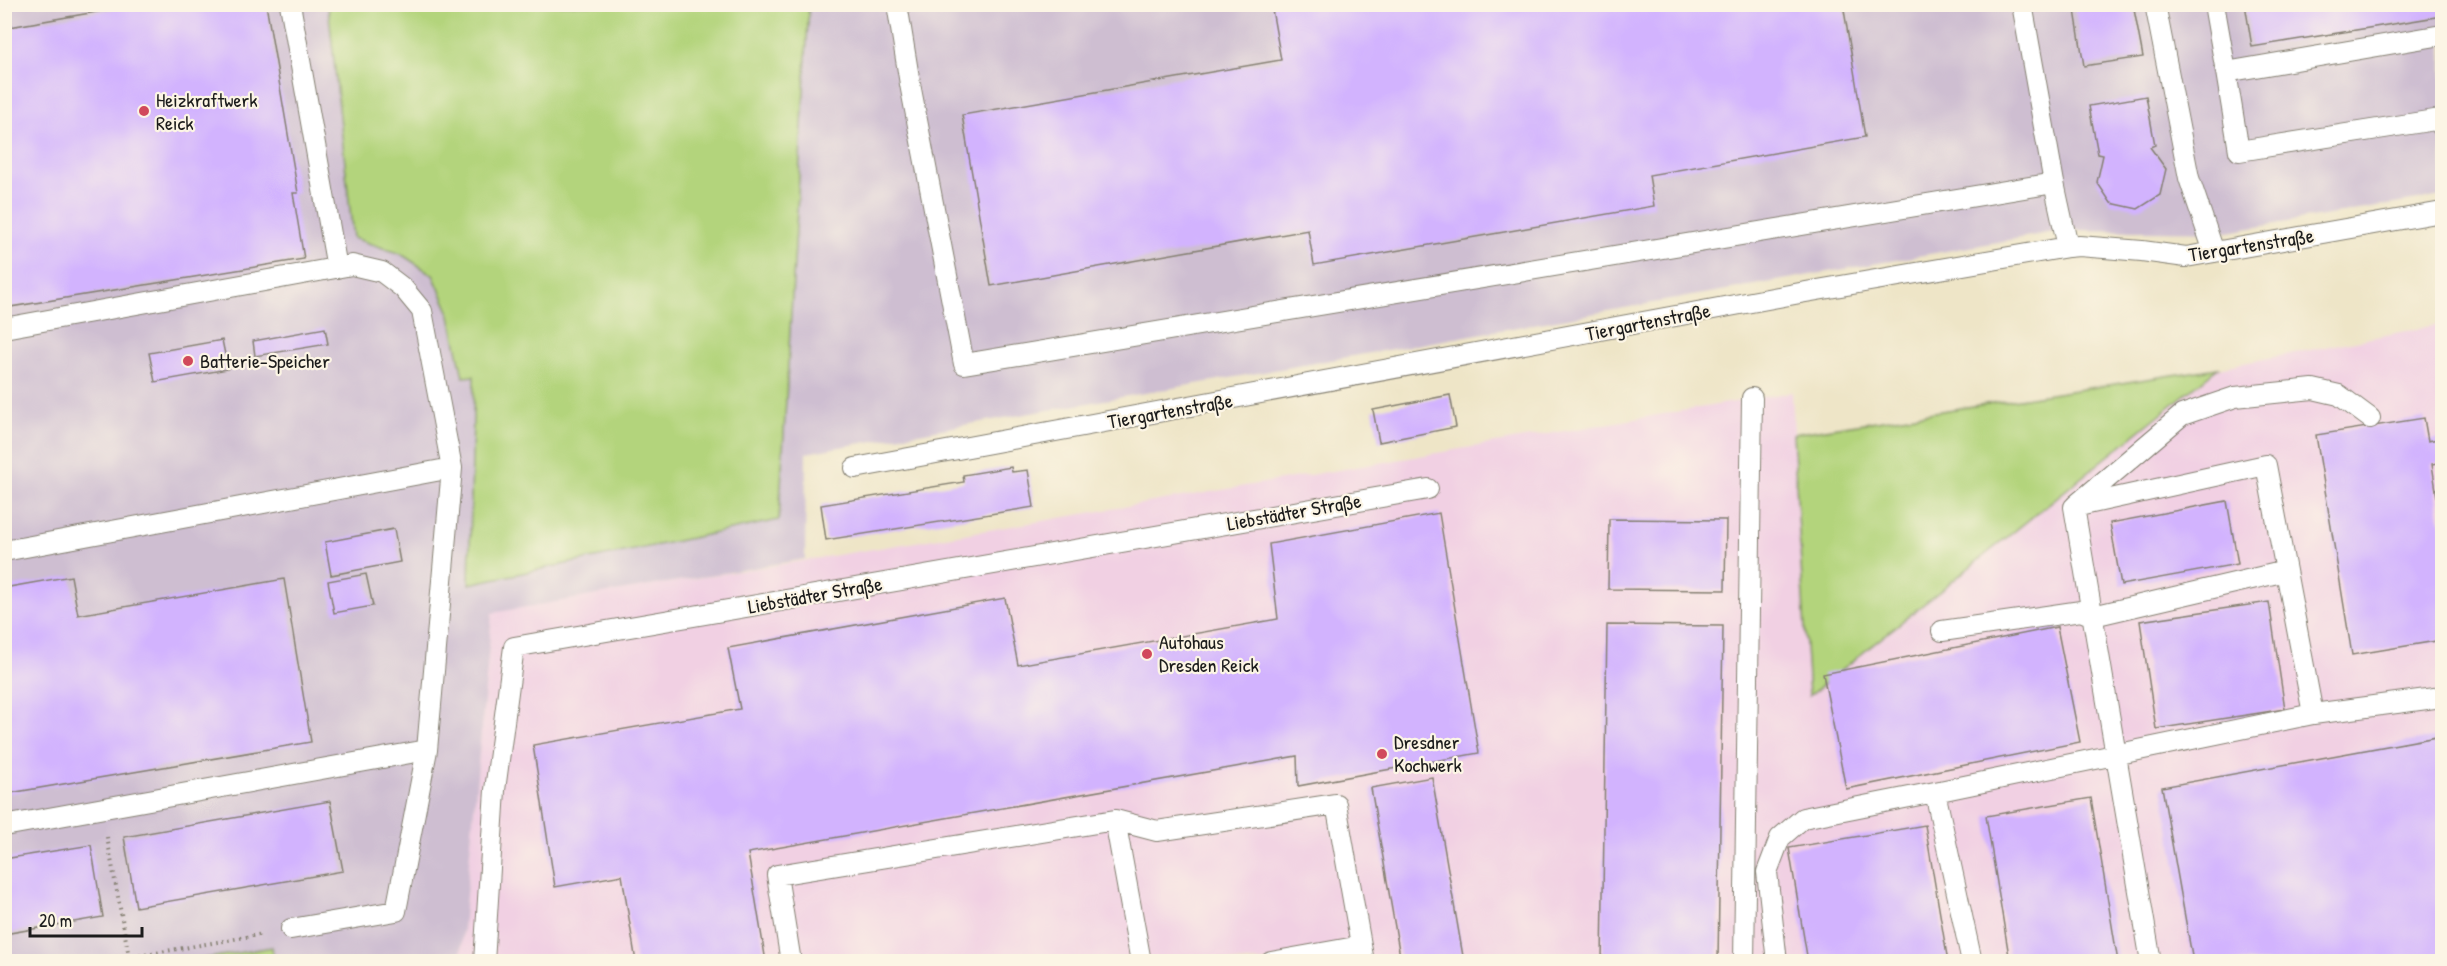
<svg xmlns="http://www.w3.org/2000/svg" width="2447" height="966" font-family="'Patrick Hand',sans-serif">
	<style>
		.built { fill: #f1d0e3 }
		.industrial { fill: #cebed1 }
		.green { fill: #b3d47c; stroke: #68784c; stroke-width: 1.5 }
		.building { fill: #d2b3fe }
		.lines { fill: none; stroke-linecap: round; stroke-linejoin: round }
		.service-casing { stroke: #858072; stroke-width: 22 }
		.path { stroke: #858072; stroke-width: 4; stroke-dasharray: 1.5 4.5; stroke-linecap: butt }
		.service { stroke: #fff; stroke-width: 20 }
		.poi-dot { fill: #d1495b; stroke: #fcf5e5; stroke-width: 2 }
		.labels { text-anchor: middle; stroke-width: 4.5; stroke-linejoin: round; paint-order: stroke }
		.poi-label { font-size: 20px; fill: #1c1c1c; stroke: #fcf5e5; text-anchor: start }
		.street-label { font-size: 20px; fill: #1c1c1c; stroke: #fcf5e5 }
	</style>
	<rect width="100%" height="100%" fill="#fcf5e5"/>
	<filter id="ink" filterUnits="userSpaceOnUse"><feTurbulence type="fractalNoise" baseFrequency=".0167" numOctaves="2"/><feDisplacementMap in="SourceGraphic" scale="12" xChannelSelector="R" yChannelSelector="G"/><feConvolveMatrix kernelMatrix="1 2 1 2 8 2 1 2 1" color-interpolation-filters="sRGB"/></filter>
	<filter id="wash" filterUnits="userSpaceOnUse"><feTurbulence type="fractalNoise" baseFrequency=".008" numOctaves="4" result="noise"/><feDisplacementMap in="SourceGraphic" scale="24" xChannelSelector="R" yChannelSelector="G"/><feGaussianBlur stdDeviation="1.35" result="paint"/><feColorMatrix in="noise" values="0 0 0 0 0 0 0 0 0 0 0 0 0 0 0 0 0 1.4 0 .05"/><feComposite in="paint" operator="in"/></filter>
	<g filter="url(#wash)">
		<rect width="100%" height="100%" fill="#eee5c7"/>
		<path class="built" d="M 2442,324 L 2442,961 L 460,962 L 492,612 L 1036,522 L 1792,392 L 1794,434 L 2218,368 Z"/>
		<path class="industrial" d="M 5,5 L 2442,5 L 2442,196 L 2228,232 L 2065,230 L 806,453 L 805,559 L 492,613 L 460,961 L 5,962 Z"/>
		<path class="green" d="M 328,5 L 809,5 L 779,520 L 469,584 L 474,376 L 463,377 L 449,311 L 433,275 L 401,254 L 353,238 Z
			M 2218,368 L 1809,696 L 1793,434 Z
			M 272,947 L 274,961 L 192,961 Z"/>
		<g id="blocks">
			<path class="building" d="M 142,4 L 266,4 L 298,193 L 293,193 L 304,259 L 4,308 L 4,28 Z
				M 1271,4 L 1843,4 L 1865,137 L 1649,175 L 1654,206 L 1314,265 L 1308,230 L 991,286 L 962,115 L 1281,60 Z
				M 2074,4 L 2133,4 L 2143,57 L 2084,66 Z
				M 2245,4 L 2442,4 L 2442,16 L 2252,47 Z
				M 2146,96 L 2155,145 L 2150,147 L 2166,169 L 2160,195 L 2138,209 L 2111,203 L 2097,182 L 2103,155 L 2098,154 L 2089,106 Z
				M 325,328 L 328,344 L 255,356 L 253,341 Z
				M 222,340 L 228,369 L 155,382 L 149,353 Z
				M 1450,395 L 1456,427 L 1379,442 L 1373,410 Z
				M 2424,418 L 2428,441 L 2442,438 L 2442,462 L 2432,464 L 2442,530 L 2442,640 L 2352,655 L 2316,435 Z
				M 1011,467 L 1012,472 L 1028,470 L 1034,507 L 826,540 L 821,505 L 964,482 L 963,475 Z
				M 2227,501 L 2238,564 L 2121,585 L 2110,523 Z
				M 1439,513 L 1479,753 L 1298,786 L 1297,756 L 748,853 L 766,962 L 636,962 L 622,875 L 555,887 L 533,745 L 740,709 L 728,648 L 1005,598 L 1018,665 L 1278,619 L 1269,544 Z
				M 1609,519 L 1726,520 L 1725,590 L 1608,589 Z
				M 394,529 L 400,562 L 331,575 L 325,542 Z
				M 366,574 L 373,606 L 334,613 L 328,581 Z
				M 71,576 L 78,615 L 284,579 L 311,742 L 4,794 L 4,588 Z
				M 2269,602 L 2285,709 L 2156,729 L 2140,621 Z
				M 1607,625 L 1723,626 L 1718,962 L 1602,962 Z
				M 2057,627 L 2080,742 L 1846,789 L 1823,674 Z
				M 2442,736 L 2442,962 L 2193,962 L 2162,787 Z
				M 1432,777 L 1464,962 L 1401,962 L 1371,788 Z
				M 2091,798 L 2118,962 L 2010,962 L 1986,816 Z
				M 330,801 L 343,871 L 136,907 L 124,837 Z
				M 1925,825 L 1948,962 L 1808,962 L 1789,848 Z
				M 91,845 L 103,917 L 4,934 L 4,859 Z"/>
		</g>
	</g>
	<g filter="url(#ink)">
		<use href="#blocks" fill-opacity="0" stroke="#858072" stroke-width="1.5"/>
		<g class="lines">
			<g class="service-casing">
				<path id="service" d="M 290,4 L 337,268
					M 897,4 L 910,84 L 964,364 L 2054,183
					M 2022,4 L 2054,183 L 2068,247
					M 2155,4 L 2189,178 L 2214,252
					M 2214,4 L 2226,72
					M 2442,35 L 2226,72 L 2239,151 L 2441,119 L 2442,127
					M 4,328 L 352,265 L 382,272 L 403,288 L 422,311 L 452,468 L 427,750 L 396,911 L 291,929
					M 855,468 L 1800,293 L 2068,247 L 2079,246 L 2142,251 L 2186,257 L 2442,212
					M 2076,505 L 2182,415 L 2235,397 L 2313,389 L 2339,395 L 2370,418
					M 4,551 L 452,468
					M 1942,631 L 2081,611 L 2093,616 L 2286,571
					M 2313,714 L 2442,697
					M 1115,820 L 1141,962
					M 4,826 L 427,750
					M 484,962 L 495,790 L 514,647 L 1428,489
					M 791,962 L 777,875 L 1115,820 L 1157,831 L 1336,804 L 1364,962
					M 1271,962 L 1361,946
					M 1744,962 L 1752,398
					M 1777,962 L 1767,872 L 1780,838 L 1803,818 L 1935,792
					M 1972,962 L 1935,792 L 2313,714 L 2266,465 L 2074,507 C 2100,658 2125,810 2151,962"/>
			</g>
			<path class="path" d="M 107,837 L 129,957
				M 104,962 L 263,934"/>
			<use href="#service" class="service"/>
		</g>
	</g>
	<g class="poi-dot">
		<circle cx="144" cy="111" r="6"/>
		<circle cx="188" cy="361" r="6"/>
		<circle cx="1147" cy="654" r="6"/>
		<circle cx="1382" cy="754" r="6"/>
	</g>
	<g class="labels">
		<g class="poi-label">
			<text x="156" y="107">Heizkraftwerk<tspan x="156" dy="23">Reick</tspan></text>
			<text x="200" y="368">Batterie-Speicher</text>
			<text x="1159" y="649">Autohaus<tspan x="1159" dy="23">Dresden Reick</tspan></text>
			<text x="1394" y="749">Dresdner<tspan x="1394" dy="23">Kochwerk</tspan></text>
		</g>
		<g class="street-label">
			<text transform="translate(2251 245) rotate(-9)" y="7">Tiergartenstraße</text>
			<text transform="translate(1648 322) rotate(-11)" y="7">Tiergartenstraße</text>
			<text transform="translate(1170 411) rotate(-10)" y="7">Tiergartenstraße</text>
			<text transform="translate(1294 512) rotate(-10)" y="7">Liebstädter Straße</text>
			<text transform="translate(815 595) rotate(-10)" y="7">Liebstädter Straße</text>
		</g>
	</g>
	<rect width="2447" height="966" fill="none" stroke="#fcf5e5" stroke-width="24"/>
	<path d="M30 927v9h112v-9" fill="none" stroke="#1c1c1c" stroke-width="3"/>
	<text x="39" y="927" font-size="18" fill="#1c1c1c" stroke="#fcf5e5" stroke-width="4.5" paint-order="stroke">20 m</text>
</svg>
